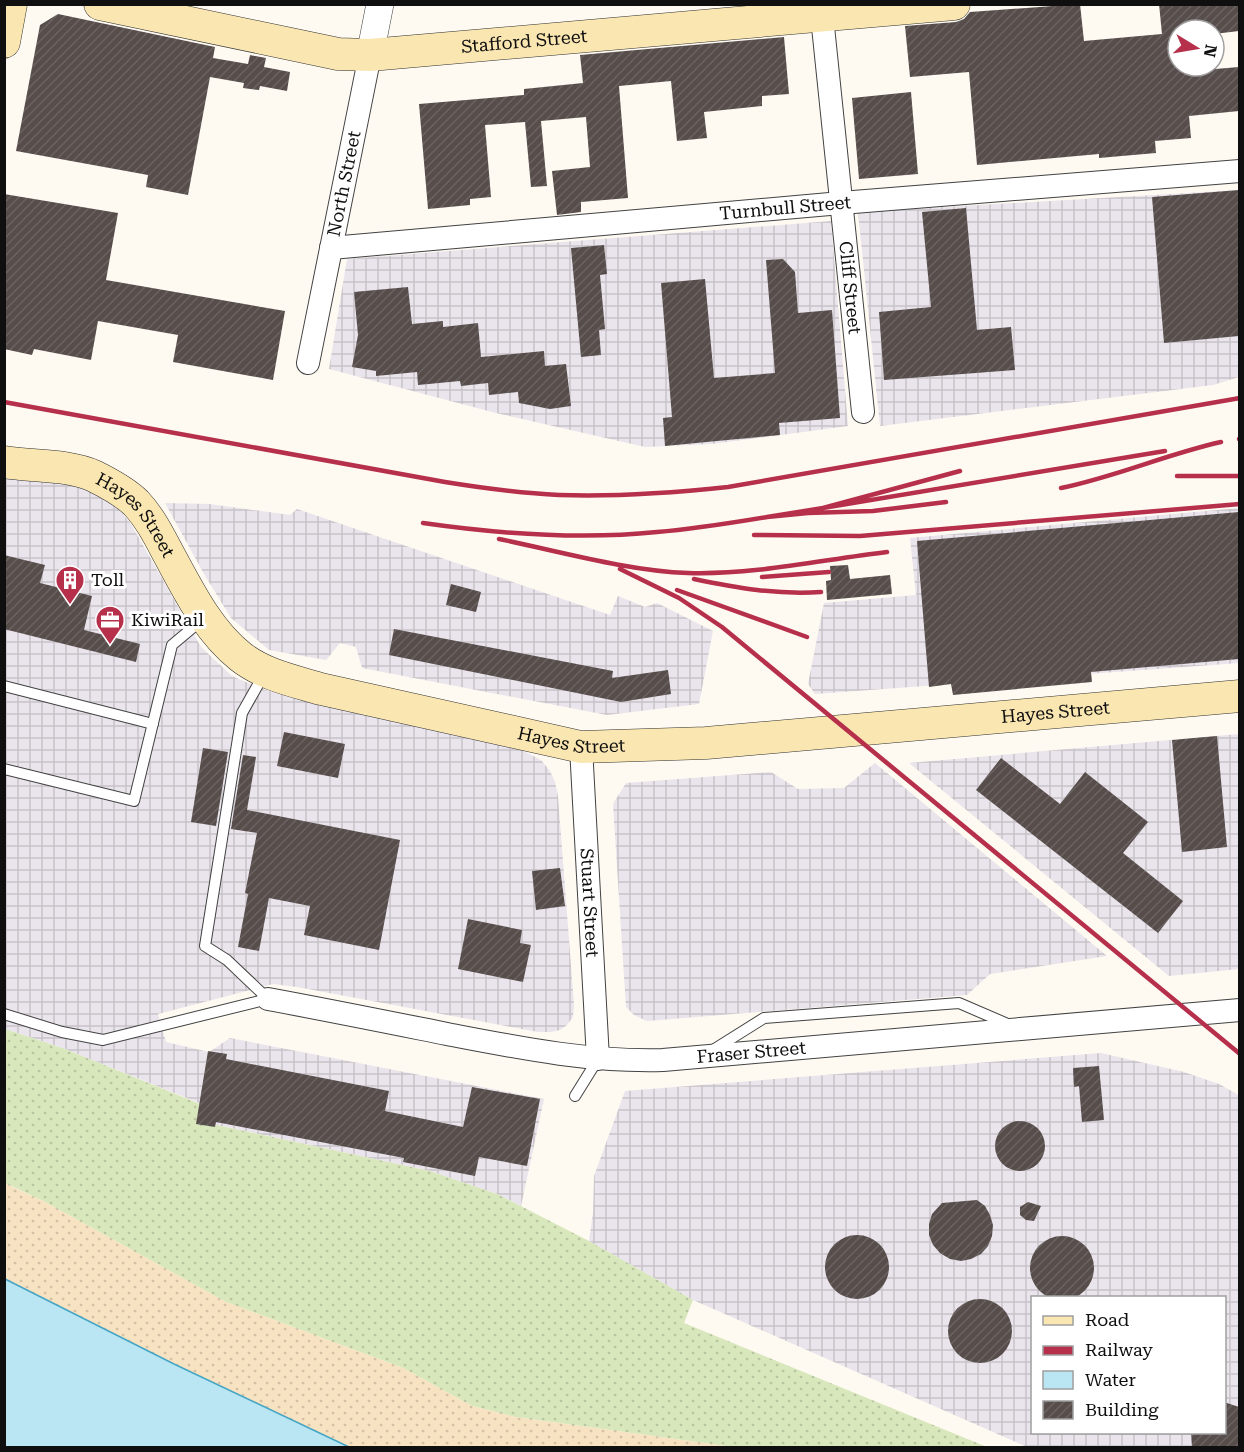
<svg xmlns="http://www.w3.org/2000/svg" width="1244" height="1452" font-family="'Roboto Serif',serif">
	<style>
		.industrial { fill: url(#industrial-grid); fill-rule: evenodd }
		.grass { fill: url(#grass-dots) }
		.sand { fill: url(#sand-dots) }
		.water { fill: #b9e6f2; stroke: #45a5c5; stroke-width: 1.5 }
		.building { fill: url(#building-hatch) }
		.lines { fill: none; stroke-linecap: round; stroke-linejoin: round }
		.service-casing { stroke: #424242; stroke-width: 12 }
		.minor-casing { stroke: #424242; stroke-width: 24 }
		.tertiary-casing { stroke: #424242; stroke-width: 28 }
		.secondary-casing { stroke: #313131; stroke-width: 33 }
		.service { stroke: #fff; stroke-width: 10 }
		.minor { stroke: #fff; stroke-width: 22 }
		.tertiary { stroke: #fff; stroke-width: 27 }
		.secondary { stroke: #fae6b1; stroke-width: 32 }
		.rail { stroke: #b62f4b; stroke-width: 4.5 }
		.labels { text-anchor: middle; stroke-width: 6; stroke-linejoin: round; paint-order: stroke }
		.street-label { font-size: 18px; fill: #0f0f0f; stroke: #fff }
		.poi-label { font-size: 18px; fill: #0f0f0f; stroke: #fff; text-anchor: start }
	</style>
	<defs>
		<pattern id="industrial-grid" width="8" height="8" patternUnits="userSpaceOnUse" patternTransform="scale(1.5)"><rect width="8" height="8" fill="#eae4ec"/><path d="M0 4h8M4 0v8" fill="none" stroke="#c8c2c9"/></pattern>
		<pattern id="grass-dots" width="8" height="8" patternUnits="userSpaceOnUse" patternTransform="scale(1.5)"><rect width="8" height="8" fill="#d9e7bc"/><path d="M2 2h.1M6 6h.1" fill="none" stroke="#b9c5a0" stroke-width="1.8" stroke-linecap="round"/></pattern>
		<pattern id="sand-dots" width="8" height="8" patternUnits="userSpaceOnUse" patternTransform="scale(1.5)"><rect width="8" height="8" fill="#f7e2c1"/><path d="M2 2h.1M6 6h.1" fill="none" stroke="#d3c1a5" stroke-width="1.8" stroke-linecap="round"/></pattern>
		<pattern id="building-hatch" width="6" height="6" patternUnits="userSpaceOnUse" patternTransform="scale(1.5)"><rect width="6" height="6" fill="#574e4c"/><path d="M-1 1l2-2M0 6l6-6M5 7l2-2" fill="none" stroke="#6a6361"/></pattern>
	</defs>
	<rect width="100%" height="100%" fill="#fefaf1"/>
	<path class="industrial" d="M 1239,190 L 1239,377 L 1213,385 L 880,426 L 858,212 Z
		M 831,221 L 848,426 L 712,444 L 645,447 L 496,413 L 329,369 L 347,259 Z
		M 5,477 L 72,480 L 116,506 L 131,524 L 201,647 L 232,676 L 265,690 L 518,748 L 541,760 L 550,771 L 555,782 L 558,796 L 574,1005 L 573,1017 L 567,1025 L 560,1030 L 551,1032 L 538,1032 L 297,987 L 273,984 L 158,1014 L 166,1042 L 209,1052 L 230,1038 L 544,1099 L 521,1206 L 497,1194 L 430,1171 L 198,1121 L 199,1103 L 65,1049 L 5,1029 Z
		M 165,503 L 209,504 L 290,515 L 297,509 L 610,615 L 618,596 L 645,607 L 657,603 L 713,631 L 699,704 L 607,715 L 362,668 L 356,647 L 340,643 L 326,660 L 269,650 L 231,618 L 204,574 Z
		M 1239,508 L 1239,663 L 815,694 L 808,684 L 824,603 L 916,595 L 910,538 Z
		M 1239,734 L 1239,969 L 1169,976 L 909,763 Z
		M 875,763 L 1107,956 L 990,974 L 967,995 L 647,1021 L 634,1015 L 626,1007 L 613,804 L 626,783 L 771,772 L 798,789 L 844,788 Z
		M 1101,1053 L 1184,1072 L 1219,1084 L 1239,1095 L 1239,1447 L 1027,1447 L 693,1300 L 589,1241 L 593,1213 L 594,1176 L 625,1091 ZM 1032,1298 L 1224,1298 L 1224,1432 L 1032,1432 Z"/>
	<path class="grass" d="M 5,1029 L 65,1049 L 200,1104 L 198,1121 L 430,1171 L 497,1194 L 589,1241 L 693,1300 L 684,1323 L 987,1447 L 733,1447 L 515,1417 L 472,1406 L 403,1368 L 226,1302 L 45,1202 L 5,1183 Z"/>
	<path class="sand" d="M 4,1183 L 45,1202 L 226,1302 L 403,1368 L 472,1406 L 515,1417 L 733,1447 L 349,1447 L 174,1364 L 5,1279 Z"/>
	<path class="water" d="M 5,1279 L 174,1364 L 349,1447 L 5,1447 Z"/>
	<path class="building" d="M 1080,4 L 1084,41 L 1162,34 L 1159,4 L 1239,4 L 1239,31 L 1214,34 L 1214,30 L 1178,30 L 1178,66 L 1202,66 L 1203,70 L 1239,67 L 1239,111 L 1189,116 L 1191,138 L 1155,141 L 1156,153 L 1099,158 L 1099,154 L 977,165 L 969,72 L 910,77 L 905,26 L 956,22 L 964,19 L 970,12 Z
		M 58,14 L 215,47 L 213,58 L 248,64 L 250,55 L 266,58 L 264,67 L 290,72 L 287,91 L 260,86 L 259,90 L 243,88 L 244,83 L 210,77 L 188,195 L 146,187 L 148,175 L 16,151 L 40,25 Z
		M 784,37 L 789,94 L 762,96 L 762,106 L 704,112 L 707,138 L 677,141 L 671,81 L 619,86 L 628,198 L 581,202 L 581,212 L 557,215 L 552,171 L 590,167 L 586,117 L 541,121 L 547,186 L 531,187 L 525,122 L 485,125 L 491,197 L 470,199 L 470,205 L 428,209 L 419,104 L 524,95 L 524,89 L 583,83 L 580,55 Z
		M 911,92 L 918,174 L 859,179 L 852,98 Z
		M 1239,190 L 1239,336 L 1164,343 L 1152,197 Z
		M 4,194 L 118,213 L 106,280 L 285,311 L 273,380 L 173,362 L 178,335 L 98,321 L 91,360 L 34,349 L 32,355 L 4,349 Z
		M 966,208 L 977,330 L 1011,327 L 1015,370 L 884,380 L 879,312 L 931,307 L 922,212 Z
		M 604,245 L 607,274 L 600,275 L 605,329 L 599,330 L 601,355 L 581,357 L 571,248 Z
		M 783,259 L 795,272 L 798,313 L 832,310 L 840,418 L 779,423 L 780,435 L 665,446 L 663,418 L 672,417 L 661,283 L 705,279 L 714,378 L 775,373 L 766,260 Z
		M 408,287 L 412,324 L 443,321 L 443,327 L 478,323 L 481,357 L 544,351 L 545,366 L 566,364 L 571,406 L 550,409 L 519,403 L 518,392 L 489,395 L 488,383 L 461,386 L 460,381 L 418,385 L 417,372 L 376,376 L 376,371 L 352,367 L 358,335 L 354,292 Z
		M 1239,512 L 1239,659 L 1091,672 L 1092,682 L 953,695 L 951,684 L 929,687 L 917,541 Z
		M 4,555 L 45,565 L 40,583 L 92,596 L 84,630 L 140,644 L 136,662 L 4,629 Z
		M 848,565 L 850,579 L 890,575 L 892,594 L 827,600 L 826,581 L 831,580 L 830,566 Z
		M 451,584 L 481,592 L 476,612 L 446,605 Z
		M 394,629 L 613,671 L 612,678 L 668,670 L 671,694 L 621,702 L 389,655 Z
		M 284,732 L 345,744 L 338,778 L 277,766 Z
		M 1217,736 L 1227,847 L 1182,852 L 1172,740 Z
		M 203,748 L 228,752 L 216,826 L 191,822 Z
		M 243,755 L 256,757 L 247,810 L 400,840 L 379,950 L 304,935 L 310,906 L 269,898 L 259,951 L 238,947 L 248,894 L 245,893 L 257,833 L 231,829 Z
		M 1001,758 L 1060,804 L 1085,772 L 1148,822 L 1123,853 L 1183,901 L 1158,933 L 976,790 Z
		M 560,868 L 565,906 L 536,910 L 532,871 Z
		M 468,919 L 522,930 L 520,943 L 531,945 L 523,982 L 458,969 Z
		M 208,1051 L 227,1054 L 226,1059 L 389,1091 L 385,1111 L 463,1127 L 472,1087 L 540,1099 L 527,1166 L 479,1157 L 475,1176 L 403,1162 L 404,1158 L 216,1122 L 215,1127 L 196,1124 Z
		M 1099,1066 L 1104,1120 L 1082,1122 L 1079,1086 L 1074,1087 L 1073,1068 Z
		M995 1146a25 25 0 1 1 50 0a25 25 0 1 1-50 0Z
		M 977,1200 L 985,1206 L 990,1215 L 993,1225 L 992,1236 L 988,1246 L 981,1254 L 971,1259 L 961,1261 L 950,1259 L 940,1253 L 933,1245 L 929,1235 L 929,1224 L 932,1214 L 942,1203 Z
		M 1028,1202 L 1041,1206 L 1034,1221 L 1026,1220 L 1020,1215 L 1020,1207 Z
		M825 1267a32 32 0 1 1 64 0a32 32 0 1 1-64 0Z
		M1030 1268a32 32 0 1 1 64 0a32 32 0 1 1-64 0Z
		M948 1331a32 32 0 1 1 64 0a32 32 0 1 1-64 0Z
		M 1224,1402 L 1239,1407 L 1239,1448 L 1192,1448 L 1191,1432 L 1224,1432 Z"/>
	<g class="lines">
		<g class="service-casing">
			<path id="service" d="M 264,674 L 242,713 L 205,946 L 227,960 L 268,999
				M 4,686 L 153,724
				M 4,769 L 134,801 L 172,645 L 203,619
				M 4,1014 L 62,1032 L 103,1040 L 268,999
				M 713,1050 L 764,1018 L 959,1003 L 1010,1025
				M 575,1096 L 598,1059"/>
		</g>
		<g class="minor-casing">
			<g id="minor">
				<path id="s1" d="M 822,17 L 863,412"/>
				<path id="s2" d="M 331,248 L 841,203 L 1240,171"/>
				<path id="s3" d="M 308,363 L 370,55"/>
				<path id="s4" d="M 581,747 L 598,1059"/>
				<path id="s5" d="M 268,999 C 328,1010 387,1022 447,1034 C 520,1048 588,1062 663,1060 L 1240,1010"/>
			</g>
		</g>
		<g class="tertiary-casing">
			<path id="tertiary" d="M 370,55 L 380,4"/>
		</g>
		<g class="secondary-casing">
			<g id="secondary">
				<path id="s6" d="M 100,4 L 338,54 L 370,55 L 954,4"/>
				<path d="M 4,42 L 11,4"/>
				<path id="s7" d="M 4,462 C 33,467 67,464 94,476 C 108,483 125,492 136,503 C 150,518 159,536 168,553 C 188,590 208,631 241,657 C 264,675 294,681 321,689 L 581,747 L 706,743 L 1240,696"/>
			</g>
		</g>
		<use href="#service" class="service"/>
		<use href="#minor" class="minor"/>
		<use href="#tertiary" class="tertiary"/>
		<use href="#secondary" class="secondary"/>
		<path class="rail" d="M 4,402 L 445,482 C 482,488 520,493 559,495 C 616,497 672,493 728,487 L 1240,398
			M 1239,439 L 1240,439
			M 960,471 L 823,508 L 1165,451
			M 1177,476 L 1240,476
			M 1061,488 C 1115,477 1167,454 1221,442
			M 823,508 L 767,517 L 808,513 L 873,511 L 946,502
			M 423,523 C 500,534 580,540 657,532 C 694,529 731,523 767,517
			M 754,535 L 860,536 L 1240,504
			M 499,539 C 558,551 628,571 688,573 C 755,575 820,560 887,552
			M 620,569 L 679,598 L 722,627 L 1240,1054
			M 762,577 L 829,572
			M 694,579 C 737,588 777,595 821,592
			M 677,590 L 807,637"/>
	</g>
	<defs>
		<g id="building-pin" transform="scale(1.5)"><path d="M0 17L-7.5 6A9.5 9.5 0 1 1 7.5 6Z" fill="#b62f4b" stroke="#fff"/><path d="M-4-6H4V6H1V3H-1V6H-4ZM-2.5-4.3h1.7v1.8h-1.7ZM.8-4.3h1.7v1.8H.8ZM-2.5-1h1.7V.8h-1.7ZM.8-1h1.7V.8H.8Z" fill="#fff"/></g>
		<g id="office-pin" transform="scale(1.5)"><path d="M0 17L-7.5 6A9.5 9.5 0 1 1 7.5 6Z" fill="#b62f4b" stroke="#fff"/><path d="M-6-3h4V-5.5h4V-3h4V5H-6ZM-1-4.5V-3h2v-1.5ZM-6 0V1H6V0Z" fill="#fff"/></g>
	</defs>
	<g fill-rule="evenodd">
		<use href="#building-pin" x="70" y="580"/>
		<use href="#office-pin" x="110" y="620"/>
	</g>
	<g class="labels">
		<g class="street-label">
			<text dy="6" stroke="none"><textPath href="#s6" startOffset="430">Stafford Street</textPath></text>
			<text dy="6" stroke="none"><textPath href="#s3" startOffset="183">North Street</textPath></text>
			<text dy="6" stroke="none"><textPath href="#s2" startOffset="456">Turnbull Street</textPath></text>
			<text dy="6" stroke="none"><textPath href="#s1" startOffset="272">Cliff Street</textPath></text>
			<text dy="6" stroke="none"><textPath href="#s7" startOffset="150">Hayes Street</textPath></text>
			<text dy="6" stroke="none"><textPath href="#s7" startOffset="1158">Hayes Street</textPath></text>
			<text dy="6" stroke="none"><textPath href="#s7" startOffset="672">Hayes Street</textPath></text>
			<text dy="6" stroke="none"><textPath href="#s4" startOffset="156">Stuart Street</textPath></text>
			<text dy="6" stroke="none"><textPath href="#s5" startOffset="489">Fraser Street</textPath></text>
		</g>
		<g class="poi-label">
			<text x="91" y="586">Toll</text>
			<text x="131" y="626">KiwiRail</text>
		</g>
	</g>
	<rect width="1244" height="1452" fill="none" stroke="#0f0f0f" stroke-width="12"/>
	<rect x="1031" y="1296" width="195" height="138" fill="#ffffff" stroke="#9f9f9f" stroke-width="1.5"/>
	<rect x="1043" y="1316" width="30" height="9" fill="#fae6b1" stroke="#9f9f9f" stroke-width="1.5"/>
	<text x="1085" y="1326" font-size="18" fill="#0f0f0f">Road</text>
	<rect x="1043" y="1346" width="30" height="9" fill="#b62f4b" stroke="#9f9f9f" stroke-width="1.5"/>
	<text x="1085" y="1356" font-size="18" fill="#0f0f0f">Railway</text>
	<rect x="1043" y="1371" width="30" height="18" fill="#b9e6f2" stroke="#9f9f9f" stroke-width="1.5"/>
	<text x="1085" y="1386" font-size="18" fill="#0f0f0f">Water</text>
	<rect x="1043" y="1401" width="30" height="18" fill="url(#building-hatch)" stroke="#9f9f9f" stroke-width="1.5"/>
	<text x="1085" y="1416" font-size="18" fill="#0f0f0f">Building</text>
	<g transform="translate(1196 48) rotate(101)"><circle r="28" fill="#ffffff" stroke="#9f9f9f" stroke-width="1.5"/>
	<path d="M0-4.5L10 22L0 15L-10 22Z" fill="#b62f4b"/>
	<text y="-9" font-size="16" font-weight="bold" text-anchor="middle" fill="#0f0f0f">N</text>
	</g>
</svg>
